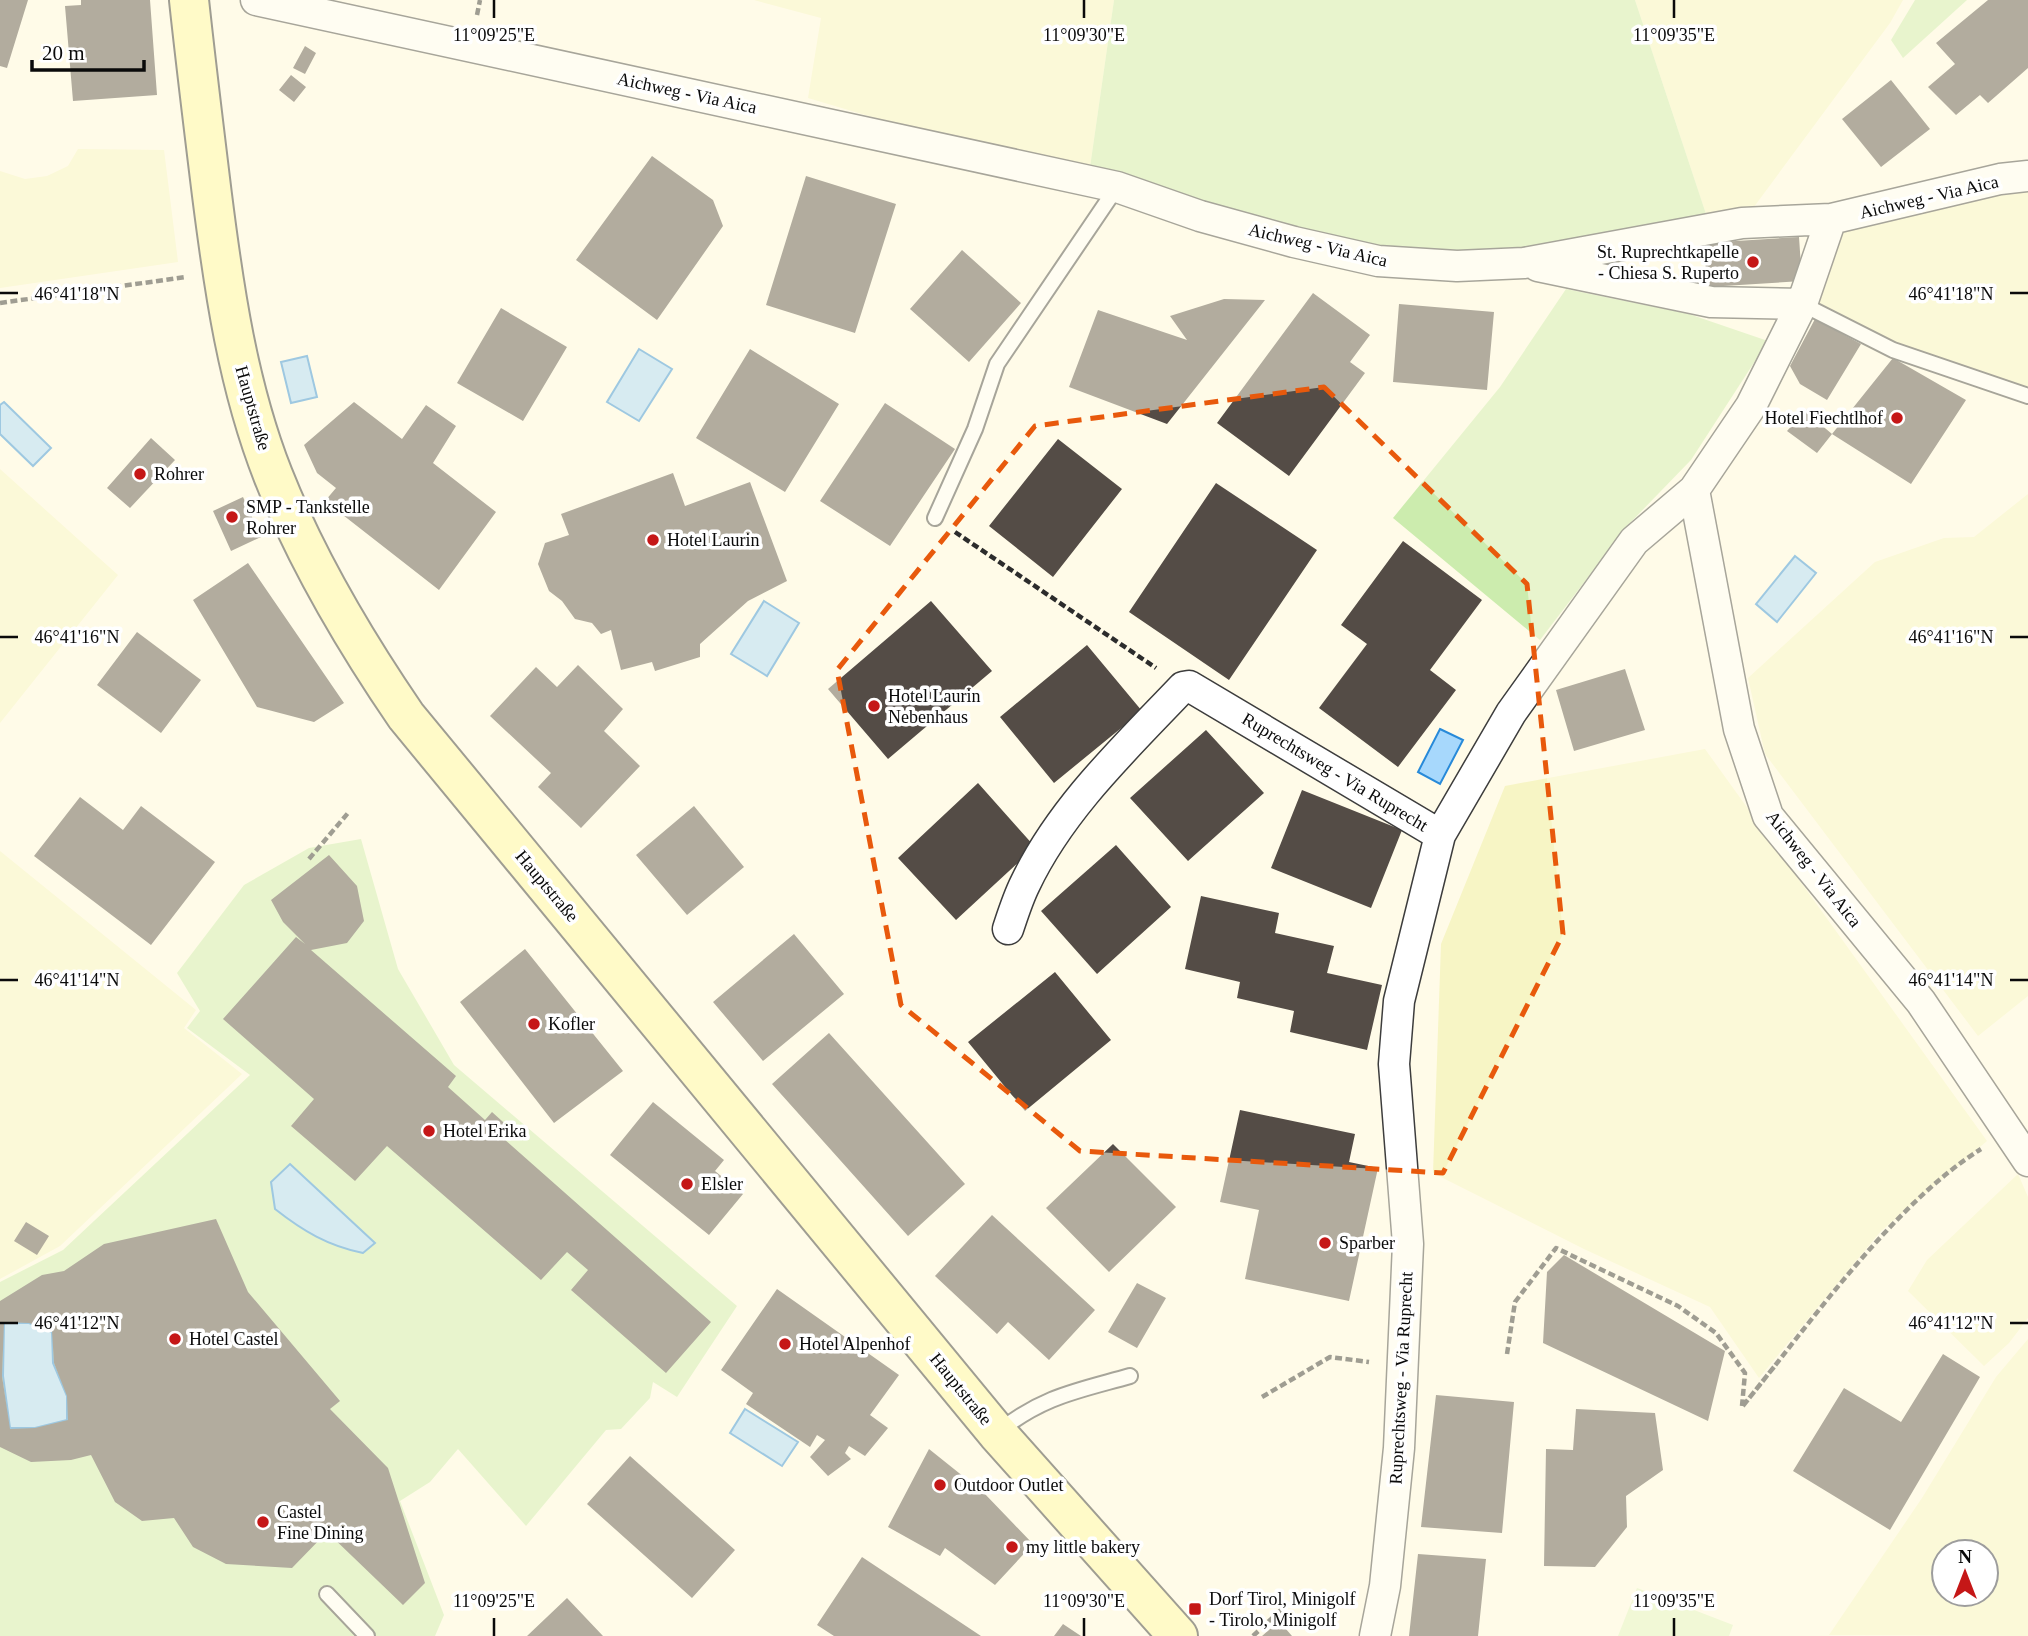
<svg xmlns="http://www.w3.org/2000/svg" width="2028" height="1636" font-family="Georgia,serif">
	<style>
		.farmland { fill: #f7f5c5; fill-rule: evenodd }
		.green { fill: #ccecae }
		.pitch { fill: #dff3c1 }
		.water { fill: #a7d8fc; stroke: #288ad9; stroke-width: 2 }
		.building { fill: #544c46; fill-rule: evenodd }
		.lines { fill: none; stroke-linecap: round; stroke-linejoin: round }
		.lane-casing { stroke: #3d3d3d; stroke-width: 18 }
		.street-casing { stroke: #3d3d3d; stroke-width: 33 }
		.secondary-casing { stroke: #2c2c2c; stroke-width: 42 }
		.path { stroke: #2c2c2c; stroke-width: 4.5; stroke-dasharray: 7 3.5; stroke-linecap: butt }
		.lane { stroke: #fff; stroke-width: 14 }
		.street { stroke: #fff; stroke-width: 30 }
		.secondary { stroke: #fff9a3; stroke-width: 38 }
		.marked { fill: none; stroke: #e8590c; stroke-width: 5; stroke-dasharray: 14 9; stroke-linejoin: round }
		.ticks { fill: none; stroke: #0a0a0a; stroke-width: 2.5 }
		.poi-dot { fill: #c51717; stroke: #fff; stroke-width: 2.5 }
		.labels { text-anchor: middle; stroke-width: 7; stroke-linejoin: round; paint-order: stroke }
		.street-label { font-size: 18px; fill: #0a0a0a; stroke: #fff }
		.poi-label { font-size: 18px; fill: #0a0a0a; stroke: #fff; text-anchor: start }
		.ticks-label { font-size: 18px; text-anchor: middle; fill: #0a0a0a; stroke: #fff; stroke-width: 7; stroke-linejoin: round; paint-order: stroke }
	</style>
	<rect width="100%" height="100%" fill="#fffbe8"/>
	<path class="farmland" d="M 754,0 L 1114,0 L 1088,181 L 808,98 L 821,18 Z
		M 1635,0 L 1903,0 L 1890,23 L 1742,223 L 1711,229 Z
		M 78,149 L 164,150 L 178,262 L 0,288 L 0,171 L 25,179 L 47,176 L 68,166 Z
		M 2028,178 L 2028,395 L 1893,348 L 1816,307 L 1833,221 Z
		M 0,469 L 118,575 L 0,723 Z
		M 2028,494 L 2028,996 L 1978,1036 L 1765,754 L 1748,678 L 1875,562 L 1944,538 L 1974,537 Z
		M 1705,749 L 1987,1141 L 1881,1231 L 1759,1378 L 1710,1307 L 1584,1249 L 1433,1173 L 1441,944 L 1505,786 Z
		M 0,851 L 196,1010 L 184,1028 L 242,1074 L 60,1246 L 0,1279 Z
		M 2018,1174 L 2028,1197 L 2028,1318 L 2009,1343 L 1984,1366 L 1908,1291 L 1927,1260 Z
		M 2028,1339 L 2028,1636 L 1829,1635 L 1922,1498 L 1996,1377 ZM 1944,1552 L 1986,1552 L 1986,1594 L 1944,1594 Z"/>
	<path class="green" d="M 1114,0 L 1635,0 L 1711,229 L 1457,266 L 1088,181 Z
		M 1915,0 L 1967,0 L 1903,58 L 1891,40 Z
		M 1566,289 L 1689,314 L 1768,341 L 1691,460 L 1628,525 L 1540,640 L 1393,518 L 1500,387 Z
		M 361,839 L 398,969 L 454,1065 L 737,1306 L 677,1397 L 653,1382 L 650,1398 L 621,1429 L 606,1430 L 526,1526 L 458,1449 L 430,1482 L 400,1501 L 444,1615 L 435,1636 L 0,1636 L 0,1282 L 63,1250 L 250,1075 L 187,1028 L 200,1011 L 177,973 L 244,885 L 309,848 Z"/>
	<path class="pitch" d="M 1637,1588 L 1733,1625 L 1729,1636 L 1618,1636 Z"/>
	<path class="water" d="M 639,349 L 672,369 L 639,421 L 607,402 Z
		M 307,356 L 317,397 L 291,403 L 281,362 Z
		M 4,402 L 51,448 L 33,466 L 0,434 L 0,405 Z
		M 1795,556 L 1816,573 L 1777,622 L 1756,604 Z
		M 764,601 L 799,623 L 767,676 L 731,654 Z
		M 1440,729 L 1463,740 L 1440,784 L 1418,772 Z
		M 290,1164 L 375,1243 L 363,1253 C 328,1246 303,1231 275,1209 L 271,1182 Z
		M 4,1323 L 29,1323 L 52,1332 L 53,1363 L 67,1396 L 67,1420 L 35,1428 L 10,1428 L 3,1376 Z
		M 745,1409 L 798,1442 L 782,1466 L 730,1433 Z"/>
	<path class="building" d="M 0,0 L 28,0 L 7,68 L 0,66 Z
		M 81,0 L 150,0 L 157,95 L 73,101 L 65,6 L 81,5 Z
		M 1988,0 L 2028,0 L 2028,68 L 1988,103 L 1980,95 L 1956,115 L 1928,87 L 1955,64 L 1936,43 Z
		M 305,46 L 316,53 L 305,74 L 293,68 Z
		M 291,75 L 306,87 L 294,102 L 279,90 Z
		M 1891,80 L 1930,129 L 1881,167 L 1842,119 Z
		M 652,156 L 713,200 L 723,226 L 657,320 L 576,260 Z
		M 806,176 L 896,204 L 855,333 L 766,305 Z
		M 1799,237 L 1802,281 L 1707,287 L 1704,243 Z
		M 962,250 L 1021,303 L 969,362 L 910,309 Z
		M 1313,293 L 1370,335 L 1350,362 L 1365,373 L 1289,476 L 1217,423 Z
		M 1224,299 L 1265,300 L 1167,424 L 1069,387 L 1098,310 L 1187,340 L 1170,316 Z
		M 1399,304 L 1494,312 L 1487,390 L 1393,382 Z
		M 501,308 L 567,347 L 523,421 L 457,383 Z
		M 1815,319 L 1861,344 L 1827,400 L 1800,384 L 1790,366 Z
		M 750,349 L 839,404 L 785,492 L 696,438 Z
		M 1893,358 L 1966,400 L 1911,484 L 1832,434 Z
		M 354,402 L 402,439 L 426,405 L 456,426 L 433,463 L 496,512 L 439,590 L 325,501 L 336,488 L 317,473 L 304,445 Z
		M 885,403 L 955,449 L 890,546 L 820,501 Z
		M 1808,408 L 1823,419 L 1819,423 L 1832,434 L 1817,453 L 1787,431 Z
		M 151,438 L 175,460 L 130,508 L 107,488 Z
		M 1058,439 L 1122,489 L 1053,577 L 989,526 Z
		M 673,473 L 685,506 L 750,482 L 787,581 L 748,601 L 700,644 L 700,657 L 655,671 L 652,662 L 621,670 L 611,630 L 601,634 L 592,623 L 575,619 L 562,601 L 549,591 L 538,564 L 545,543 L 569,535 L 561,514 Z
		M 1216,483 L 1317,550 L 1229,680 L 1129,612 Z
		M 243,497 L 261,537 L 231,551 L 213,511 Z
		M 1403,541 L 1482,600 L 1430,670 L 1456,690 L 1398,767 L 1319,708 L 1367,644 L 1341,625 Z
		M 248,563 L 344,703 L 314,722 L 257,707 L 193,600 Z
		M 931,601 L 992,671 L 888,759 L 828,689 Z
		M 137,632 L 201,680 L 161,733 L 97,685 Z
		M 1087,645 L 1142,711 L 1054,783 L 1000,717 Z
		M 578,665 L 623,709 L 604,731 L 640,766 L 581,828 L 538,787 L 551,773 L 490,716 L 536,667 L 557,687 Z
		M 1625,669 L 1645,730 L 1574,751 L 1556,690 Z
		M 1206,730 L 1264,793 L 1188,861 L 1130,798 Z
		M 978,783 L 1035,847 L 956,920 L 898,858 Z
		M 1302,790 L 1402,830 L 1371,908 L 1271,868 Z
		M 80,797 L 123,830 L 141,806 L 215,862 L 151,945 L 34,856 Z
		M 694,806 L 744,867 L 687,915 L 636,855 Z
		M 1116,845 L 1171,907 L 1097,974 L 1041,911 Z
		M 329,855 L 357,886 L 364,921 L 347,943 L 311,950 L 456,1076 L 448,1087 L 485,1120 L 492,1112 L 512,1130 L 504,1139 L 711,1322 L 666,1373 L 571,1290 L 588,1270 L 567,1252 L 541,1280 L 387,1146 L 355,1181 L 291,1126 L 314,1099 L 223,1019 L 296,937 L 305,944 L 283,922 L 271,900 Z
		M 1201,896 L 1279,913 L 1275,933 L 1334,946 L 1327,973 L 1382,985 L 1367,1050 L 1290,1032 L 1294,1011 L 1237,998 L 1240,982 L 1185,969 Z
		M 794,934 L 844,994 L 763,1061 L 713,1002 Z
		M 525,949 L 623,1071 L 554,1123 L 460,1002 Z
		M 1055,972 L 1111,1040 L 1025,1111 L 968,1042 Z
		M 829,1033 L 965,1184 L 908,1236 L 772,1084 Z
		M 653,1102 L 724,1160 L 715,1171 L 743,1194 L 709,1235 L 610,1155 Z
		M 1240,1110 L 1355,1134 L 1349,1162 L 1378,1168 L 1349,1301 L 1245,1279 L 1259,1210 L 1220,1202 Z
		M 1113,1144 L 1176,1207 L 1109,1272 L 1046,1208 Z
		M 992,1215 L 1095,1310 L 1049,1360 L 1008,1322 L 997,1334 L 935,1276 Z
		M 216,1219 L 248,1292 L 340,1401 L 330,1409 L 388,1468 L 425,1583 L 403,1605 L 327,1532 L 292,1568 L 226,1564 L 193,1547 L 174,1518 L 142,1521 L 115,1502 L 91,1455 L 71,1460 L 31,1462 L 0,1447 L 0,1301 L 42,1275 L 64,1271 L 104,1244 ZM 4,1322 L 29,1323 L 52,1331 L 54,1363 L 67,1396 L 68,1420 L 35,1428 L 10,1429 L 2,1376 Z
		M 26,1222 L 49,1236 L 37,1255 L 14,1241 Z
		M 1564,1255 L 1725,1351 L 1708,1421 L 1543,1343 L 1547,1272 Z
		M 1137,1283 L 1166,1298 L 1137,1348 L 1108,1332 Z
		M 777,1289 L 899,1375 L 870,1415 L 888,1428 L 865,1456 L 849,1446 L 845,1453 L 851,1459 L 828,1476 L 810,1457 L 825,1440 L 817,1435 L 810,1447 L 746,1404 L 753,1393 L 721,1370 Z
		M 1943,1354 L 1980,1377 L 1890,1530 L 1793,1471 L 1844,1388 L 1901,1422 Z
		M 1436,1395 L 1514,1402 L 1502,1533 L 1421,1527 Z
		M 1576,1409 L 1655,1413 L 1663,1470 L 1626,1496 L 1627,1527 L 1595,1567 L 1544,1566 L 1546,1449 L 1573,1450 Z
		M 929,1449 L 984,1493 L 1033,1544 L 995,1585 L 945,1548 L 940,1556 L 888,1527 Z
		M 630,1456 L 735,1550 L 692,1598 L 587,1504 Z
		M 1418,1554 L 1486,1559 L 1478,1636 L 1409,1636 Z
		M 862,1557 L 981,1636 L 834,1636 L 817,1625 Z
		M 567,1598 L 603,1636 L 527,1636 Z
		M 1279,1621 L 1292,1636 L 1262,1636 Z
		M 1063,1624 L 1081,1636 L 1054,1636 Z"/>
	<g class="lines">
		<g class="lane-casing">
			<path id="lane" d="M 1802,304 L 1893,350 L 2028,396
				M 935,518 L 975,429 L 997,364 L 1117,187
				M 998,1432 C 1043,1396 1077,1391 1130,1376
				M 327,1594 L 367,1636"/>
		</g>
		<g class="street-casing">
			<path id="street" d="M 256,0 L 1117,187 L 1200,216 L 1294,242 L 1378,261 L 1457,266 L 1524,263 L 1742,223 L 1831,219 L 2000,179 L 2028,176
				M 1538,266 L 1711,302 L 1802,304
				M 1694,490 L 1739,729 L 1768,816 L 1921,1002 L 2028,1161
				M 1008,929 C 1013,914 1018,898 1025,884 C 1061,808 1126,747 1183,687 L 1189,686 L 1440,835
				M 1375,1636 L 1385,1586 L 1399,1448 L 1408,1244 L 1394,1064 L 1399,1001 L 1440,835 L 1511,713 L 1634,541 L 1694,490 L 1751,406 L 1802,304 L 1831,219"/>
		</g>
		<g class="secondary-casing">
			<path id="secondary" d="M 189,0 C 196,65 204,130 212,195 C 224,290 238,386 273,475 C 307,561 354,640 406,716 L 997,1433 L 1178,1636"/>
		</g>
		<path class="path" d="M 477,15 L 480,0
			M 0,303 L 186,277
			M 955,532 L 1156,668
			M 309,859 L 348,813
			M 1507,1354 L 1515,1302 L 1556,1248 L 1678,1306 L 1716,1333 L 1745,1373 L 1742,1406
			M 1774,1367 L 1742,1407 C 1809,1325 1892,1205 1981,1149
			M 1262,1397 L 1330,1357 L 1369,1362
			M 1253,1636 L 1282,1609 L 1280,1600"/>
		<use href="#lane" class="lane"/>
		<use href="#street" class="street"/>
		<use href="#secondary" class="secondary"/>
	</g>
	<path d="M0 0H2028V1636H0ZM 1324,387 L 1527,584 L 1563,934 L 1443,1173 L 1080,1151 L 901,1005 L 837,670 L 1035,426 Z" fill="#fffbe8" fill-opacity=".55" fill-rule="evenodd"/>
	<path class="marked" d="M 1324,387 L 1527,584 L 1563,934 L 1443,1173 L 1080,1151 L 901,1005 L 837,670 L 1035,426 Z"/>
	<path class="ticks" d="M 494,0 L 494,18M 1084,0 L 1084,18M 1674,0 L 1674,18M 0,293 L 18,293M 2010,293 L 2028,293M 0,637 L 18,637M 2010,637 L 2028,637M 0,980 L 18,980M 2010,980 L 2028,980M 0,1323 L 18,1323M 2010,1323 L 2028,1323M 494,1618 L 494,1636M 1084,1618 L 1084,1636M 1674,1618 L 1674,1636"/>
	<g class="poi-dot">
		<circle cx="1753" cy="262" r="7"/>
		<circle cx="1897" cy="418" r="7"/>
		<circle cx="140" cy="474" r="7"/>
		<circle cx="232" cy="517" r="7"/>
		<circle cx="653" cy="540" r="7"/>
		<circle cx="874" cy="706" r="7"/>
		<circle cx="534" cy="1024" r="7"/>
		<circle cx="429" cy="1131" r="7"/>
		<circle cx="687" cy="1184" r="7"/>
		<circle cx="1325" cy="1243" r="7"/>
		<circle cx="175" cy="1339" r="7"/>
		<circle cx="785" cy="1344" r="7"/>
		<circle cx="940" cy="1485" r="7"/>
		<circle cx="263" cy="1522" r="7"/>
		<circle cx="1012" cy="1547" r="7"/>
		<rect x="1188" y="1602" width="14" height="14" rx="3.5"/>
	</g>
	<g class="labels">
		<g class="street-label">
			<text transform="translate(687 93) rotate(12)" y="6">Aichweg - Via Aica</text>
			<text transform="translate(1929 197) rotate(-13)" y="6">Aichweg - Via Aica</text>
			<text transform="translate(1318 245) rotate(13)" y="6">Aichweg - Via Aica</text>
			<text transform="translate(253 408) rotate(74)" y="6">Hauptstraße</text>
			<text transform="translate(1335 772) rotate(31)" y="6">Ruprechtsweg - Via Ruprecht</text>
			<text transform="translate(1814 869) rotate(52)" y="6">Aichweg - Via Aica</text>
			<text transform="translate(547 886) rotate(50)" y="6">Hauptstraße</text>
			<text transform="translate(1401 1378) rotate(-87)" y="6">Ruprechtsweg - Via Ruprecht</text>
			<text transform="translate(961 1389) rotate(51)" y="6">Hauptstraße</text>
		</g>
		<g class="poi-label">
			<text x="1739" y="258" text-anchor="end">St. Ruprechtkapelle<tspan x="1739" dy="21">- Chiesa S. Ruperto</tspan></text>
			<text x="1883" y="424" text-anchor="end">Hotel Fiechtlhof</text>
			<text x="154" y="480">Rohrer</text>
			<text x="246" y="513">SMP - Tankstelle<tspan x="246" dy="21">Rohrer</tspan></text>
			<text x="667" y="546">Hotel Laurin</text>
			<text x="888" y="702">Hotel Laurin<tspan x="888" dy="21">Nebenhaus</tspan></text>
			<text x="548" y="1030">Kofler</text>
			<text x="443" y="1137">Hotel Erika</text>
			<text x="701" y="1190">Elsler</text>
			<text x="1339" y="1249">Sparber</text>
			<text x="189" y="1345">Hotel Castel</text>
			<text x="799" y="1350">Hotel Alpenhof</text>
			<text x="954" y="1491">Outdoor Outlet</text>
			<text x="277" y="1518">Castel<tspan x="277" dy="21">Fine Dining</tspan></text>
			<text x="1026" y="1553">my little bakery</text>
			<text x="1209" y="1605">Dorf Tirol, Minigolf<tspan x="1209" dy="21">- Tirolo, Minigolf</tspan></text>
		</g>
	</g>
	<g class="ticks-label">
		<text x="494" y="41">11°09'25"E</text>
		<text x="1084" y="41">11°09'30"E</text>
		<text x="1674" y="41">11°09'35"E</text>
		<text x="77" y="300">46°41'18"N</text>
		<text x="1951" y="300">46°41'18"N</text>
		<text x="77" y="643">46°41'16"N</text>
		<text x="1951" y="643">46°41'16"N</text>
		<text x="77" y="986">46°41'14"N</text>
		<text x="1951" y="986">46°41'14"N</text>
		<text x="77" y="1329">46°41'12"N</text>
		<text x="1951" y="1329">46°41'12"N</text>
		<text x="494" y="1607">11°09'25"E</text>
		<text x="1084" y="1607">11°09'30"E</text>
		<text x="1674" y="1607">11°09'35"E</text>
	</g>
	<g transform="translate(1965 1573)"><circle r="33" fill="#ffffff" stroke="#9d9d9d" stroke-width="2"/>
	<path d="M0-5L12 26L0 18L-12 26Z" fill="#c51717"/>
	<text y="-10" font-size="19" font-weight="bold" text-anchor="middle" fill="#0a0a0a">N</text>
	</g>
	<path d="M32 60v10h112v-10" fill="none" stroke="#0a0a0a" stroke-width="3.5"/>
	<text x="42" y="60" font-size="21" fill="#0a0a0a" stroke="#ffffff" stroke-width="5" paint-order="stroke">20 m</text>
</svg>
